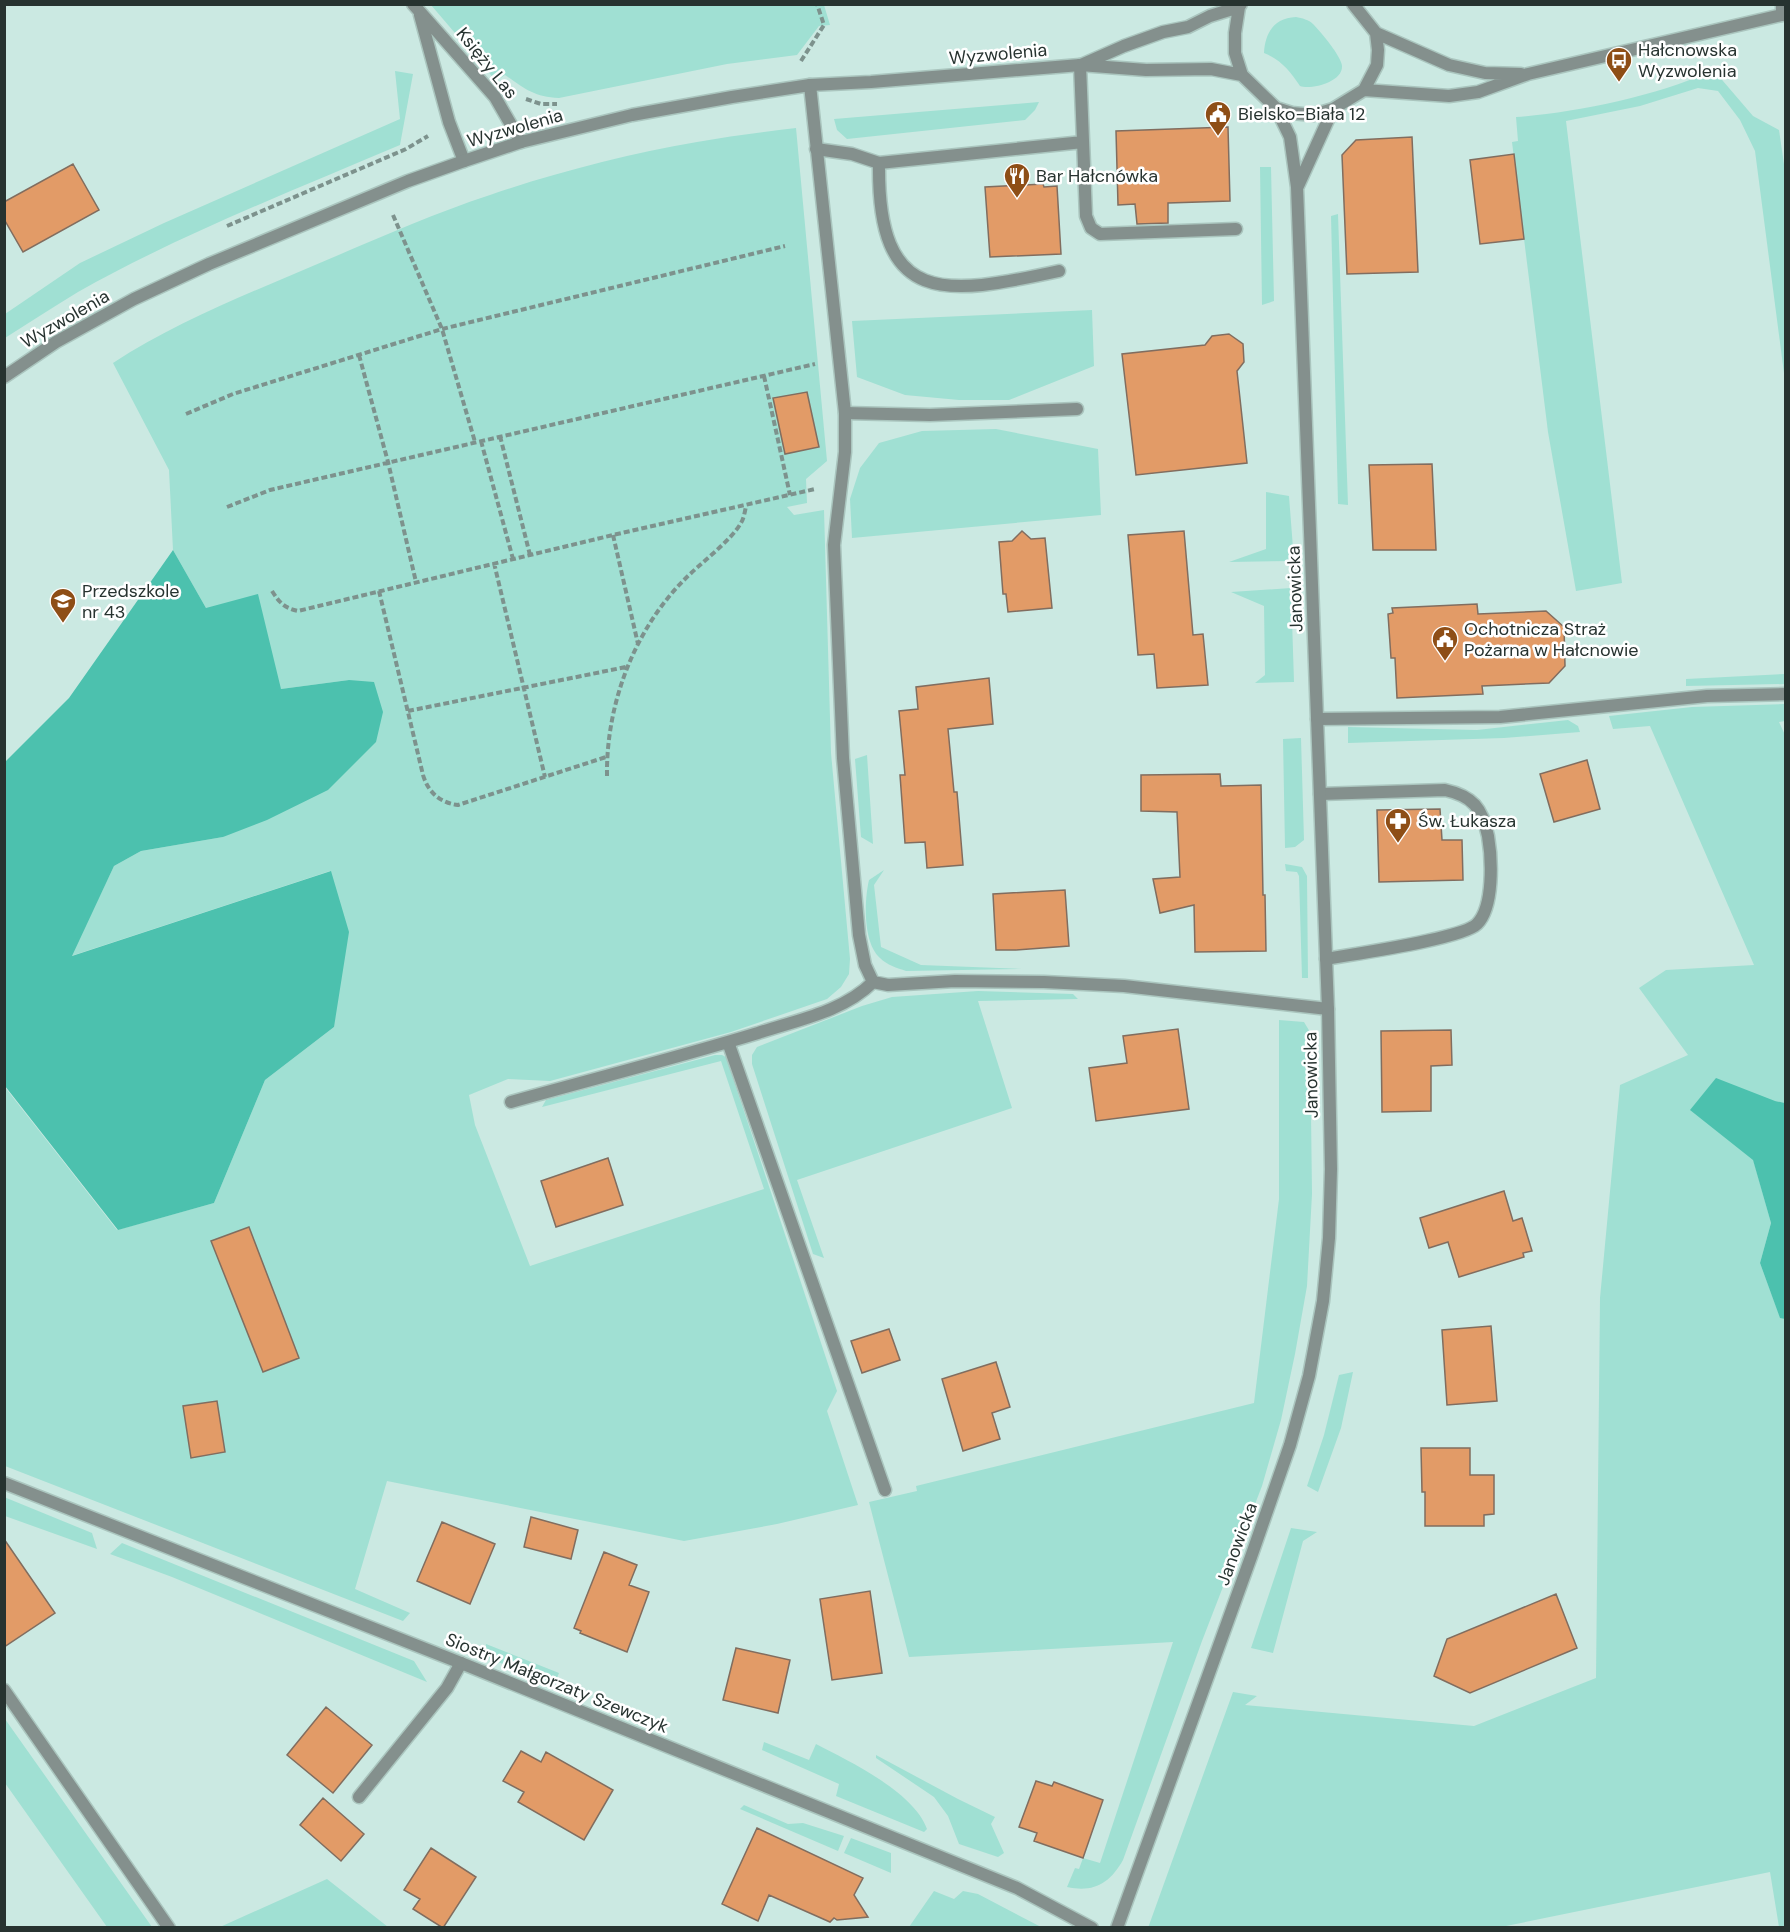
<svg xmlns="http://www.w3.org/2000/svg" width="1790" height="1932" font-family="'DM Sans',sans-serif">
	<style>
		.green { fill: #a0e0d3 }
		.forest { fill: #4cc1ae }
		.building { fill: #e29b67; stroke: #816d5f; stroke-width: 1.5 }
		.lines { fill: none; stroke-linecap: round; stroke-linejoin: round }
		.service-casing { stroke: #aac5be; stroke-width: 15 }
		.minor-casing { stroke: #aac5be; stroke-width: 15 }
		.tertiary-casing { stroke: #aac5be; stroke-width: 15 }
		.path { stroke: #7d928d; stroke-width: 4; stroke-dasharray: 6 3; stroke-linecap: butt }
		.service { stroke: #84908d; stroke-width: 12 }
		.minor { stroke: #84908d; stroke-width: 12 }
		.tertiary { stroke: #84908d; stroke-width: 12 }
		.labels { text-anchor: middle; stroke-width: 5; stroke-linejoin: round; paint-order: stroke }
		.poi-label { font-size: 18px; fill: #273330; stroke: #fff; text-anchor: start }
		.street-label { font-size: 18px; fill: #273330; stroke: #fff }
	</style>
	<rect width="100%" height="100%" fill="#cbe9e2"/>
	<path class="green" d="M 431,5 L 824,5 L 830,25 L 819,26 L 797,55 L 727,64 L 559,98 C 534,97 525,89 505,75 L 496,81 Z
		M 1296,17 C 1302,18 1309,20 1313,24 C 1320,31 1342,57 1342,66 C 1343,82 1311,90 1300,86 C 1290,71 1281,60 1264,53 C 1265,33 1274,18 1296,17 Z
		M 395,71 L 413,74 L 400,145 C 292,191 181,234 78,292 C 53,307 29,323 5,338 L 5,314 L 80,263 L 164,223 L 400,119 Z
		M 1709,72 L 1717,74 L 1753,116 L 1779,130 L 1786,178 L 1785,381 L 1755,151 L 1740,120 L 1718,91 L 1698,88 L 1640,106 L 1566,121 L 1622,583 L 1576,591 L 1548,432 L 1512,142 L 1518,141 L 1516,117 C 1574,113 1656,96 1709,72 Z
		M 1039,102 L 1035,110 L 1025,120 L 847,139 L 837,130 L 834,119 Z
		M 796,128 L 827,461 L 806,479 L 807,503 L 787,507 L 794,515 L 824,510 L 831,753 L 850,959 L 849,974 L 841,987 L 827,999 L 731,1032 L 550,1081 L 508,1079 L 469,1095 L 475,1125 L 530,1266 L 764,1189 L 721,1061 L 542,1107 L 546,1100 L 715,1055 L 722,1055 L 726,1057 L 837,1391 L 827,1411 L 858,1505 L 777,1524 L 684,1541 L 387,1481 L 355,1589 L 410,1613 L 403,1621 L 5,1466 L 4,1086 L 117,1230 L 214,1203 L 265,1080 L 334,1027 L 330,871 L 71,956 L 114,866 L 141,851 L 223,837 L 349,680 L 281,689 L 206,608 L 173,550 L 169,470 L 113,363 C 171,325 237,298 301,271 C 363,245 426,216 490,195 C 557,172 628,154 697,142 C 730,136 763,132 796,128 Z
		M 1260,167 L 1271,167 L 1274,301 L 1262,305 Z
		M 1338,214 L 1348,505 L 1338,504 L 1331,216 Z
		M 1092,310 L 1094,366 L 1009,400 L 959,400 L 905,395 L 857,377 L 852,321 Z
		M 996,429 L 1098,449 L 1101,515 L 852,538 L 850,499 L 860,468 L 879,443 L 922,431 Z
		M 1266,492 L 1289,496 L 1294,561 L 1229,562 L 1266,549 Z
		M 1291,588 L 1294,682 L 1255,683 L 1265,675 L 1264,606 L 1231,592 Z
		M 1785,674 L 1785,684 L 1686,686 L 1686,679 Z
		M 1784,704 L 1785,721 L 1779,722 L 1786,737 L 1785,1103 L 1775,1101 L 1691,1110 L 1753,1159 L 1771,1223 L 1760,1263 L 1780,1317 L 1785,1319 L 1785,1927 L 1779,1927 L 1770,1872 L 1501,1927 L 1148,1928 L 1233,1692 L 1257,1696 L 1245,1705 L 1474,1726 L 1596,1678 L 1600,1298 L 1620,1085 L 1688,1055 L 1639,988 L 1666,970 L 1754,965 L 1650,726 L 1613,729 L 1609,716 L 1692,707 Z
		M 1568,720 L 1578,726 L 1580,732 L 1504,738 L 1348,743 L 1348,727 L 1477,730 Z
		M 1301,738 L 1304,840 L 1295,847 L 1285,848 L 1283,739 Z
		M 867,755 L 873,844 L 861,837 L 855,759 Z
		M 1285,864 L 1302,867 L 1307,876 L 1308,978 L 1302,978 L 1299,876 L 1297,872 L 1286,871 Z
		M 884,870 L 874,885 L 881,947 L 921,965 L 1022,969 L 906,971 C 897,968 887,965 880,958 C 863,943 864,901 869,880 Z
		M 978,991 L 1073,994 L 1078,999 L 978,1001 L 1012,1108 L 797,1180 L 824,1258 L 813,1254 L 752,1064 L 752,1055 L 757,1047 L 862,1006 L 892,997 Z
		M 1279,1020 L 1304,1022 L 1310,1032 L 1312,1194 L 1307,1286 L 1295,1354 L 1281,1420 L 1262,1486 L 1202,1641 L 1123,1860 C 1110,1883 1094,1893 1067,1887 L 1075,1868 L 1079,1869 L 1083,1858 L 1100,1863 L 1173,1642 L 909,1657 L 869,1502 L 917,1491 L 916,1486 L 1254,1403 L 1279,1199 Z
		M 1353,1372 L 1341,1428 L 1318,1492 L 1307,1486 L 1324,1435 L 1339,1375 Z
		M 4,1497 L 92,1533 L 97,1549 L 5,1516 Z
		M 1291,1528 L 1317,1532 L 1303,1541 L 1273,1653 L 1251,1648 Z
		M 122,1543 L 414,1661 L 427,1682 L 172,1577 L 110,1554 Z
		M 486,1644 L 559,1673 L 554,1685 L 486,1657 Z
		M 5,1719 L 152,1927 L 107,1927 L 5,1783 Z
		M 764,1742 L 809,1760 L 816,1744 C 849,1761 914,1792 927,1829 L 924,1832 L 836,1796 L 839,1784 L 762,1750 Z
		M 876,1755 L 958,1799 L 995,1817 L 991,1824 L 1004,1853 L 998,1857 L 959,1844 L 948,1816 L 934,1797 L 876,1758 Z
		M 744,1805 L 788,1824 L 803,1823 L 844,1836 L 838,1851 L 740,1809 Z
		M 851,1838 L 891,1853 L 891,1873 L 844,1853 Z
		M 327,1879 L 388,1927 L 220,1927 Z
		M 934,1891 L 954,1899 L 963,1891 L 978,1894 L 1041,1927 L 909,1927 Z"/>
	<path class="forest" d="M 173,550 L 206,608 L 258,594 L 281,689 L 349,680 L 374,682 L 383,712 L 376,742 L 328,790 L 267,820 L 223,837 L 141,851 L 114,866 L 72,956 L 331,871 L 349,932 L 334,1027 L 265,1080 L 214,1203 L 118,1230 L 5,1086 L 5,762 L 69,698 Z
		M 1716,1078 L 1775,1101 L 1785,1103 L 1785,1319 L 1780,1318 L 1760,1263 L 1771,1223 L 1753,1160 L 1690,1110 Z"/>
	<path class="building" d="M 1228,127 L 1230,201 L 1168,203 L 1168,223 L 1137,224 L 1135,204 L 1118,205 L 1116,131 Z
		M 1412,137 L 1418,272 L 1347,274 L 1342,155 L 1356,140 Z
		M 1514,154 L 1524,239 L 1480,244 L 1470,160 Z
		M 73,164 L 99,210 L 23,252 L 4,219 L 4,202 Z
		M 1043,184 L 1044,187 L 1057,186 L 1061,254 L 990,257 L 985,187 Z
		M 1229,334 L 1243,344 L 1244,362 L 1237,371 L 1247,463 L 1136,475 L 1122,354 L 1205,345 L 1212,336 Z
		M 807,392 L 819,447 L 785,454 L 773,398 Z
		M 1432,464 L 1436,550 L 1373,550 L 1369,465 Z
		M 1022,531 L 1031,539 L 1045,538 L 1052,608 L 1008,612 L 1006,594 L 1003,594 L 999,542 L 1012,541 Z
		M 1184,531 L 1193,635 L 1203,634 L 1208,685 L 1157,688 L 1154,654 L 1138,655 L 1128,535 Z
		M 1477,604 L 1478,614 L 1546,611 L 1564,627 L 1565,666 L 1549,683 L 1482,686 L 1483,694 L 1397,698 L 1395,658 L 1391,658 L 1388,614 L 1393,613 L 1392,608 Z
		M 989,678 L 993,724 L 948,729 L 954,792 L 957,792 L 963,865 L 927,868 L 925,842 L 905,843 L 900,775 L 905,775 L 899,711 L 918,709 L 916,687 Z
		M 1587,760 L 1600,809 L 1554,822 L 1540,774 Z
		M 1220,774 L 1221,786 L 1261,785 L 1263,895 L 1265,895 L 1266,951 L 1195,952 L 1194,905 L 1160,913 L 1153,879 L 1180,877 L 1177,812 L 1141,811 L 1141,775 Z
		M 1440,809 L 1442,840 L 1462,840 L 1463,880 L 1379,882 L 1377,810 Z
		M 1065,890 L 1069,946 L 1016,950 L 996,950 L 993,894 Z
		M 1178,1029 L 1189,1109 L 1096,1121 L 1089,1068 L 1127,1063 L 1123,1036 Z
		M 1451,1030 L 1452,1065 L 1431,1066 L 1431,1111 L 1382,1112 L 1381,1031 Z
		M 608,1158 L 623,1205 L 556,1227 L 541,1181 Z
		M 1504,1191 L 1513,1221 L 1522,1218 L 1532,1251 L 1523,1253 L 1524,1257 L 1459,1277 L 1448,1242 L 1429,1248 L 1420,1218 Z
		M 249,1227 L 299,1358 L 263,1372 L 211,1241 Z
		M 1491,1326 L 1497,1401 L 1447,1405 L 1442,1330 Z
		M 889,1329 L 900,1360 L 862,1373 L 851,1341 Z
		M 996,1362 L 1010,1407 L 992,1413 L 1000,1439 L 963,1451 L 942,1379 Z
		M 217,1401 L 225,1452 L 191,1458 L 183,1406 Z
		M 1421,1448 L 1470,1448 L 1470,1475 L 1494,1475 L 1494,1514 L 1484,1515 L 1484,1526 L 1425,1526 L 1425,1492 L 1422,1492 Z
		M 531,1517 L 578,1530 L 571,1559 L 524,1547 Z
		M 442,1522 L 495,1544 L 470,1604 L 417,1581 Z
		M 4,1539 L 55,1613 L 4,1647 Z
		M 604,1552 L 637,1565 L 629,1585 L 649,1592 L 627,1652 L 580,1633 L 581,1631 L 574,1628 Z
		M 870,1591 L 882,1673 L 832,1680 L 820,1599 Z
		M 1556,1594 L 1577,1648 L 1470,1693 L 1434,1676 L 1447,1639 Z
		M 736,1648 L 790,1660 L 778,1713 L 723,1700 Z
		M 326,1707 L 372,1745 L 333,1793 L 287,1755 Z
		M 521,1751 L 541,1762 L 546,1752 L 613,1790 L 584,1840 L 518,1802 L 524,1792 L 503,1781 Z
		M 1036,1781 L 1052,1786 L 1054,1782 L 1103,1800 L 1083,1858 L 1034,1841 L 1037,1833 L 1019,1827 Z
		M 323,1798 L 364,1834 L 341,1861 L 300,1825 Z
		M 757,1828 L 863,1878 L 854,1895 L 868,1917 L 837,1920 L 834,1918 L 830,1922 L 769,1895 L 758,1921 L 722,1904 Z
		M 431,1848 L 476,1877 L 443,1928 L 413,1909 L 420,1899 L 404,1890 Z"/>
	<g class="lines">
		<g class="service-casing">
			<path id="service" d="M 1080,65 L 1086,216 L 1091,228 L 1100,234 L 1236,229
				M 816,149 L 852,154 L 879,163 L 1083,142
				M 879,163 C 877,307 944,296 1059,271
				M 845,413 L 930,415 L 1077,409
				M 1317,719 L 1500,717 L 1707,696 L 1786,694
				M 1320,794 L 1445,790 C 1473,796 1482,808 1488,836 C 1492,859 1494,907 1477,924 C 1462,939 1353,954 1326,959
				M 4,1690 L 169,1928
				M 359,1797 L 447,1688 L 461,1663"/>
		</g>
		<g class="minor-casing">
			<path id="minor" d="M 413,4 L 495,97 L 521,142
				M 420,15 L 449,122 L 464,161
				M 1782,15 L 1782,4
				M 810,85 L 845,413 L 845,452 L 834,545 L 843,758 L 859,935 L 865,965 L 873,982 L 888,985 L 955,981 L 1044,982 L 1124,986 L 1328,1009
				M 728,1042 L 885,1490
				M 511,1102 C 593,1079 676,1058 758,1033 C 797,1020 843,1012 873,982
				M 4,1483 L 461,1663 L 1017,1888 L 1092,1928"/>
		</g>
		<g class="tertiary-casing">
			<path id="tertiary" d="M 1241,4 L 1239,7 L 1235,33 L 1235,53 L 1242,75 L 1276,108 L 1292,113 L 1313,115 L 1333,109 L 1364,90 L 1377,65 L 1378,50 L 1376,33 L 1353,4
				M 1376,33 L 1449,65 L 1485,73 L 1521,74
				M 1081,65 L 1124,46 L 1163,32 L 1188,27 L 1210,16 L 1239,7
				M 1364,90 L 1449,96 L 1478,92 L 1528,74 L 1786,14
				M 1298,186 L 1333,109
				M 4,377 L 56,342 L 134,299 L 209,264 L 408,181 L 464,161 L 521,142 L 632,115 L 732,97 L 810,85 L 871,82 L 1080,65 L 1146,70 L 1211,69 L 1242,75
				M 1117,1928 L 1251,1557 L 1290,1445 L 1309,1376 L 1323,1301 L 1329,1238 L 1331,1169 L 1328,1009 L 1297,187 L 1290,137 L 1276,108"/>
		</g>
		<path class="path" d="M 801,61 L 824,25 L 817,4
			M 526,99 L 541,104 L 557,104
			M 393,215 L 442,329 L 475,442
			M 227,226 L 406,149 L 428,136
			M 359,355 L 388,462 L 416,582
			M 764,376 L 790,495
			M 186,414 L 233,394 L 442,329 L 785,246
			M 500,436 L 530,555
			M 481,441 L 513,559
			M 227,507 L 270,490 L 815,364
			M 613,535 L 638,644
			M 494,563 L 545,777
			M 272,591 C 279,602 284,608 298,611 L 613,535 L 815,489
			M 379,591 L 423,775 C 428,792 440,803 458,805 L 606,757
			M 408,711 L 626,667
			M 607,776 C 606,706 633,632 683,581 C 699,564 730,542 741,523 C 744,518 745,511 746,506"/>
		<use href="#service" class="service"/>
		<use href="#minor" class="minor"/>
		<use href="#tertiary" class="tertiary"/>
	</g>
	<defs>
		<g id="bus-pin" transform="scale(1.35)"><path d="M0 17L-7.5 6A9.5 9.5 0 1 1 7.5 6Z" fill="#8e4e16" stroke="#fff"/><path d="M-5-6H5V4H4V6H2V4H-2V6H-4V4H-5ZM-3.5-4V0h7V-4ZM-3.5 1.2v1.5H-2V1.2ZM2 1.2v1.5H3.5V1.2Z" fill="#fff"/></g>
		<g id="civic-pin" transform="scale(1.35)"><path d="M0 17L-7.5 6A9.5 9.5 0 1 1 7.5 6Z" fill="#8e4e16" stroke="#fff"/><path d="M-.6-6.5H3V-4.5H.6V-3L4-1V1h2V6H-6V1h2V-1L-.6-3ZM-1.2 2.5V6h2.4V2.5Z" fill="#fff"/></g>
		<g id="restaurant-pin" transform="scale(1.35)"><path d="M0 17L-7.5 6A9.5 9.5 0 1 1 7.5 6Z" fill="#8e4e16" stroke="#fff"/><path d="M-5-6h1v4h1v-4h1v4h1v-4h1v5L-1.5 .5V6h-2V.5L-5-1ZM5-6V6H3V1.5H1.5Q1.5-4 5-6Z" fill="#fff"/></g>
		<g id="school-pin" transform="scale(1.35)"><path d="M0 17L-7.5 6A9.5 9.5 0 1 1 7.5 6Z" fill="#8e4e16" stroke="#fff"/><path d="M0-5L7-2L0 1L-7-2ZM-4 1L0 2.5L4 1V4Q0 6-4 4Z" fill="#fff"/></g>
		<g id="pharmacy-pin" transform="scale(1.35)"><path d="M0 17L-7.5 6A9.5 9.5 0 1 1 7.5 6Z" fill="#8e4e16" stroke="#fff"/><path d="M-2-6h4v4h4v4h-4v4h-4v-4h-4v-4h4Z" fill="#fff"/></g>
	</defs>
	<g fill-rule="evenodd">
		<use href="#bus-pin" x="1619" y="60"/>
		<use href="#civic-pin" x="1218" y="114"/>
		<use href="#restaurant-pin" x="1017" y="176"/>
		<use href="#school-pin" x="63" y="601"/>
		<use href="#civic-pin" x="1445" y="639"/>
		<use href="#pharmacy-pin" x="1398" y="821"/>
	</g>
	<g class="labels">
		<g class="poi-label">
			<text x="1638" y="56">Hałcnowska<tspan x="1638" dy="21">Wyzwolenia</tspan></text>
			<text x="1238" y="120">Bielsko-Biała 12</text>
			<text x="1036" y="182">Bar Hałcnówka</text>
			<text x="82" y="597">Przedszkole<tspan x="82" dy="21">nr 43</tspan></text>
			<text x="1464" y="635">Ochotnicza Straż<tspan x="1464" dy="21">Pożarna w Hałcnowie</tspan></text>
			<text x="1418" y="827">Św. Łukasza</text>
		</g>
		<g class="street-label">
			<text transform="translate(998 54) rotate(-5)" y="6">Wyzwolenia</text>
			<text transform="translate(487 63) rotate(51)" y="6">Księży Las</text>
			<text transform="translate(515 128) rotate(-16)" y="6">Wyzwolenia</text>
			<text transform="translate(65 319) rotate(-30)" y="6">Wyzwolenia</text>
			<text transform="translate(1295 589) rotate(-92)" y="6">Janowicka</text>
			<text transform="translate(1311 1075) rotate(-91)" y="6">Janowicka</text>
			<text transform="translate(1237 1544) rotate(-70)" y="6">Janowicka</text>
			<text transform="translate(557 1683) rotate(22)" y="6">Siostry Małgorzaty Szewczyk</text>
		</g>
	</g>
	<rect width="1790" height="1932" fill="none" stroke="#273330" stroke-width="12"/>
</svg>
